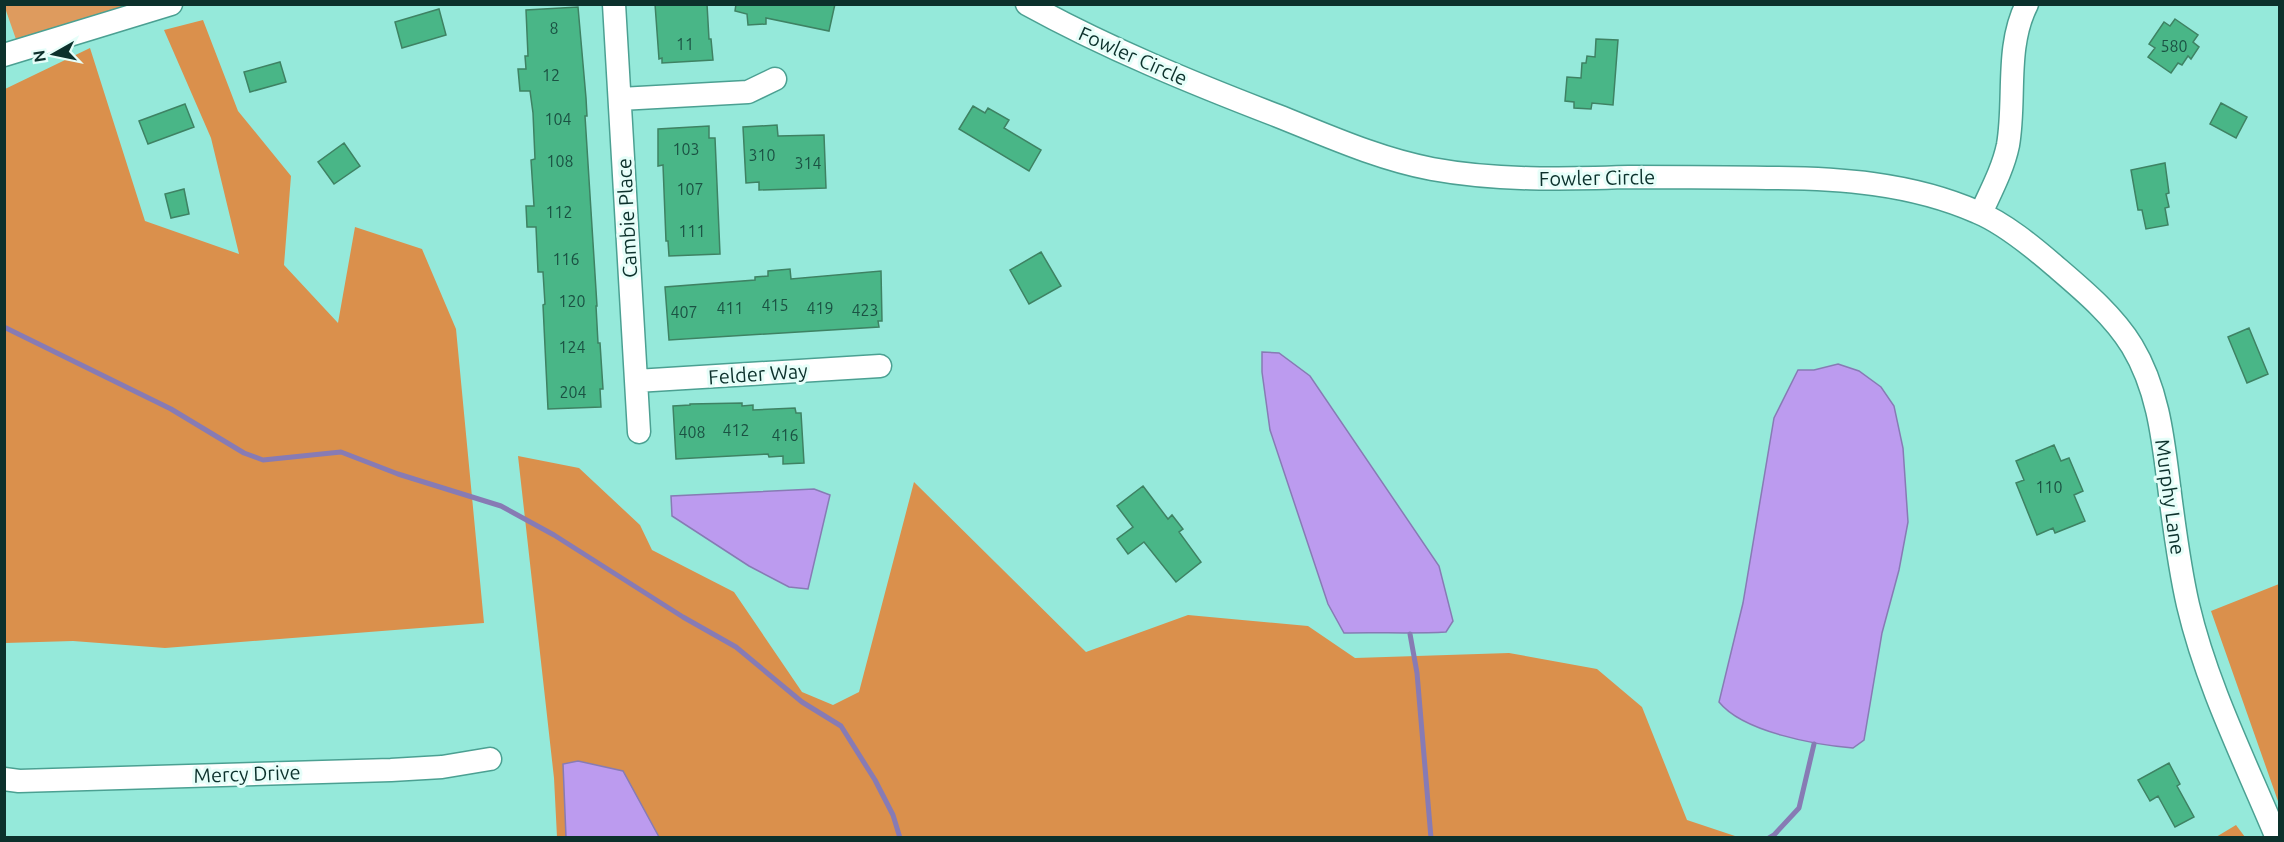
<svg xmlns="http://www.w3.org/2000/svg" width="2284" height="842" font-family="Ubuntu,sans-serif">
	<style>
		.green { fill: #de9b5e }
		.forest { fill: #da904c }
		.water { fill: #bc9bef; stroke: #877bb4; stroke-width: 1.5 }
		.lines { fill: none; stroke-linecap: round; stroke-linejoin: round }
		.stream { stroke: #877bb4; stroke-width: 5 }
		.building { fill: #49b687; stroke: #3e8263; stroke-width: 1.5 }
		.street-casing { stroke: #4ba092; stroke-width: 25 }
		.street { stroke: #fff; stroke-width: 22 }
		.labels { text-anchor: middle; stroke-width: 6; stroke-linejoin: round; paint-order: stroke }
		.number-label { font-size: 16px; fill: #1b5243 }
		.street-label { font-size: 20px; fill: #0c312c; stroke: #e6fef9 }
	</style>
	<rect width="100%" height="100%" fill="#95e9da"/>
	<path class="green" d="M 4,5 L 169,5 L 18,45 Z"/>
	<path class="forest" d="M 203,20 L 238,111 L 291,176 L 284,265 L 338,323 L 355,227 L 422,249 L 456,329 L 484,623 L 165,648 L 73,641 L 5,643 L 5,89 L 90,48 L 145,221 L 239,254 L 211,138 L 164,30 Z
		M 518,456 L 579,468 L 640,525 L 652,550 L 734,592 L 802,692 L 833,705 L 859,692 L 914,482 L 1086,652 L 1188,615 L 1308,626 L 1355,658 L 1509,653 L 1597,669 L 1642,707 L 1687,820 L 1738,837 L 557,837 L 554,778 Z
		M 2279,584 L 2279,804 L 2211,611 Z
		M 2236,825 L 2245,837 L 2216,837 Z"/>
	<path class="water" d="M 1262,352 L 1279,353 L 1310,376 L 1439,566 L 1453,621 L 1446,632 C 1412,634 1379,632 1344,633 L 1328,604 L 1270,430 L 1262,372 Z
		M 1838,364 L 1859,371 L 1881,387 L 1894,406 L 1903,448 L 1908,522 L 1899,570 L 1882,633 L 1864,740 L 1853,748 C 1816,745 1743,732 1719,702 L 1743,603 L 1774,418 L 1798,370 L 1814,370 Z
		M 814,489 L 830,495 L 808,589 L 789,587 L 749,566 L 672,516 L 671,496 Z
		M 578,761 L 623,771 L 659,837 L 566,837 L 563,764 Z"/>
	<g class="lines">
		<path class="stream" d="M 4,327 L 171,409 L 244,453 L 263,460 L 341,452 L 398,474 L 501,506 L 554,535 L 683,617 L 736,647 L 802,702 L 841,726 L 875,780 L 893,815 L 900,838
			M 1410,634 L 1417,673 L 1431,838
			M 1769,838 L 1774,835 L 1799,808 L 1814,744"/>
	</g>
	<path class="building" d="M 655,4 L 707,4 L 709,39 L 711,39 L 713,60 L 662,63 L 662,58 L 659,59 Z
		M 736,4 L 835,4 L 829,31 L 766,18 L 766,24 L 748,25 L 747,14 L 735,11 Z
		M 578,7 L 586,98 L 587,116 L 585,116 L 597,306 L 596,306 L 598,343 L 600,343 L 603,389 L 600,389 L 601,407 L 548,409 L 543,305 L 545,304 L 543,272 L 538,272 L 536,227 L 527,227 L 526,206 L 534,206 L 531,160 L 535,159 L 533,113 L 530,91 L 520,91 L 518,69 L 526,69 L 525,56 L 528,56 L 526,10 Z
		M 439,9 L 446,35 L 402,48 L 395,22 Z
		M 2175,19 L 2198,35 L 2193,42 L 2199,47 L 2191,59 L 2188,56 L 2182,65 L 2178,63 L 2171,73 L 2148,57 L 2155,48 L 2149,44 L 2164,22 L 2170,26 Z
		M 1596,39 L 1618,40 L 1613,105 L 1592,103 L 1591,109 L 1574,108 L 1574,102 L 1565,101 L 1567,77 L 1581,78 L 1582,63 L 1586,63 L 1587,56 L 1595,57 Z
		M 280,62 L 286,82 L 250,92 L 244,72 Z
		M 2221,103 L 2247,117 L 2236,138 L 2210,124 Z
		M 185,104 L 194,127 L 148,144 L 139,121 Z
		M 973,106 L 985,113 L 988,108 L 1009,120 L 1004,128 L 1041,150 L 1029,171 L 959,129 Z
		M 777,125 L 778,136 L 824,135 L 826,188 L 759,190 L 759,182 L 746,183 L 743,127 Z
		M 709,126 L 709,138 L 715,138 L 720,254 L 669,256 L 668,241 L 666,241 L 663,165 L 658,166 L 658,129 Z
		M 344,143 L 360,166 L 334,184 L 318,162 Z
		M 2165,163 L 2169,193 L 2166,194 L 2169,207 L 2165,208 L 2168,225 L 2146,229 L 2142,210 L 2138,210 L 2131,170 Z
		M 184,189 L 189,214 L 171,218 L 165,194 Z
		M 1041,252 L 1061,286 L 1029,304 L 1010,270 Z
		M 790,269 L 791,279 L 881,271 L 882,321 L 878,321 L 879,327 L 669,340 L 665,287 L 755,280 L 755,277 L 768,276 L 768,271 Z
		M 2249,328 L 2268,374 L 2247,383 L 2228,337 Z
		M 742,403 L 742,406 L 753,405 L 753,410 L 795,408 L 796,413 L 801,413 L 804,463 L 783,464 L 783,456 L 769,457 L 768,454 L 676,459 L 673,406 L 690,405 L 690,404 Z
		M 2054,445 L 2061,461 L 2069,458 L 2083,491 L 2074,495 L 2085,521 L 2055,533 L 2053,528 L 2037,535 L 2016,483 L 2024,480 L 2016,461 Z
		M 1143,486 L 1168,519 L 1172,515 L 1183,529 L 1179,532 L 1201,562 L 1176,582 L 1144,542 L 1128,554 L 1117,539 L 1133,527 L 1117,506 Z
		M 2169,763 L 2180,784 L 2177,786 L 2194,817 L 2175,827 L 2158,796 L 2150,801 L 2138,780 Z"/>
	<g class="lines">
		<g class="street-casing">
			<path id="street" d="M 614,4 L 639,432
				M 1027,4 C 1107,48 1192,83 1278,116 C 1328,136 1379,159 1432,169 C 1497,181 1563,179 1629,177 C 1675,177 1721,177 1767,178 C 1838,178 1911,183 1977,212 C 2004,223 2033,247 2055,266 C 2083,290 2113,315 2132,346 C 2158,389 2163,438 2169,486 C 2174,526 2179,566 2188,605 C 2207,686 2245,761 2277,838
				M 4,55 L 171,4
				M 620,99 L 748,92 L 775,79
				M 1981,213 C 1991,191 2003,169 2008,145 C 2016,99 2005,47 2027,4
				M 636,381 L 880,366
				M 4,779 L 19,781 L 391,770 L 442,767 L 490,759"/>
		</g>
		<use href="#street" class="street"/>
	</g>
	<g class="labels">
		<g class="number-label">
			<text x="554" y="34">8</text>
			<text x="685" y="50">11</text>
			<text x="2174" y="52">580</text>
			<text x="551" y="81">12</text>
			<text x="558" y="125">104</text>
			<text x="686" y="155">103</text>
			<text x="762" y="161">310</text>
			<text x="560" y="167">108</text>
			<text x="808" y="169">314</text>
			<text x="690" y="195">107</text>
			<text x="559" y="218">112</text>
			<text x="692" y="237">111</text>
			<text x="566" y="265">116</text>
			<text x="572" y="307">120</text>
			<text x="775" y="311">415</text>
			<text x="730" y="314">411</text>
			<text x="820" y="314">419</text>
			<text x="865" y="316">423</text>
			<text x="684" y="318">407</text>
			<text x="572" y="353">124</text>
			<text x="573" y="398">204</text>
			<text x="736" y="436">412</text>
			<text x="692" y="438">408</text>
			<text x="785" y="441">416</text>
			<text x="2049" y="493">110</text>
		</g>
		<g class="street-label">
			<text transform="translate(1133 56) rotate(24)" y="7">Fowler Circle</text>
			<text transform="translate(1597 178) rotate(-1)" y="7">Fowler Circle</text>
			<text transform="translate(627 218) rotate(-93)" y="7">Cambie Place</text>
			<text transform="translate(758 374) rotate(-4)" y="7">Felder Way</text>
			<text transform="translate(2170 497) rotate(82)" y="7">Murphy Lane</text>
			<text transform="translate(247 774) rotate(-2)" y="7">Mercy Drive</text>
		</g>
	</g>
	<rect width="2284" height="842" fill="none" stroke="#0c312c" stroke-width="12"/>
	<g transform="translate(54 54) rotate(261)" stroke="#e6fef9" stroke-width="4.5" paint-order="stroke">
	<path d="M0-4.5L10 22L0 15L-10 22Z" fill="#0c312c"/>
	<text y="-9" font-size="16" font-weight="bold" text-anchor="middle" fill="#0c312c">N</text>
	</g>
</svg>
